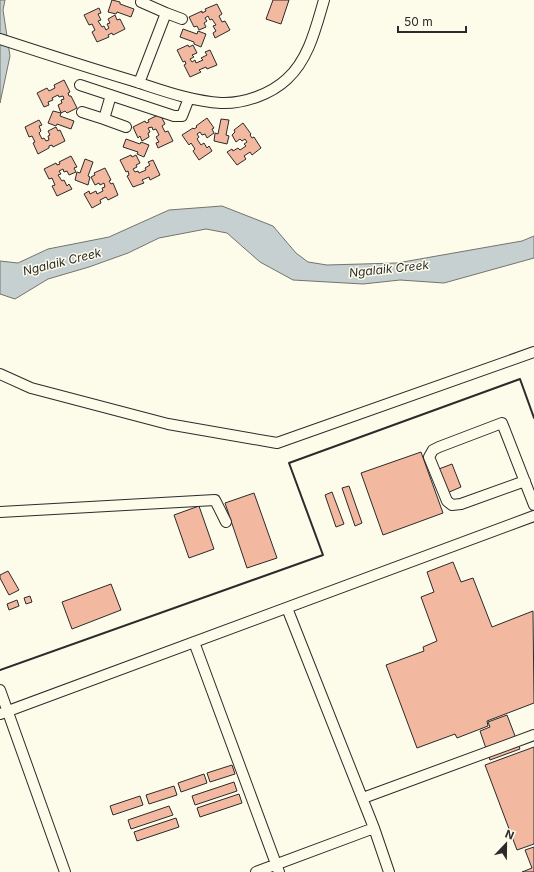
<svg xmlns="http://www.w3.org/2000/svg" width="534" height="872" font-family="Inter,sans-serif">
	<style>
		.water { fill: #c7d0d0; stroke: #74746e }
		.building { fill: #f2b8a0; stroke: #2b2b2b }
		.lines { fill: none; stroke-linecap: round; stroke-linejoin: round }
		.minor-casing { stroke: #2b2b2b; stroke-width: 12 }
		.minor { stroke: #fdfbea; stroke-width: 10 }
		.wall { stroke: #2b2b2b; stroke-width: 2 }
		.labels { text-anchor: middle; stroke-width: 3; stroke-linejoin: round; paint-order: stroke }
		.water-label { font-size: 12px; font-style: italic; fill: #2b2b2b; stroke: #fdfbea }
	</style>
	<rect width="100%" height="100%" fill="#fdfbea"/>
	<path class="water" d="M 0,0 L 5,0 L 3,10 L 10,56 L 0,103 Z
		M 222,206 L 273,226 L 296,253 L 308,262 L 327,265 L 397,263 L 522,241 L 534,236 L 534,258 L 444,283 L 400,280 L 363,284 L 293,280 L 260,262 L 227,233 L 206,229 L 159,238 L 128,253 L 89,267 L 48,279 L 15,299 L 0,294 L 0,261 L 18,263 L 48,249 L 109,237 L 169,210 Z"/>
	<path class="building" d="M 112,0 L 120,2 L 120,4 L 134,9 L 131,17 L 117,12 L 116,14 L 108,12 Z
		M 273,0 L 289,0 L 281,24 L 266,19 Z
		M 217,4 L 222,14 L 219,16 L 222,22 L 225,21 L 230,30 L 215,38 L 213,33 L 216,31 L 213,26 L 216,25 L 212,19 L 210,20 L 208,16 L 205,18 L 207,21 L 204,23 L 206,27 L 199,30 L 197,26 L 194,27 L 189,17 L 202,11 L 202,13 L 206,11 L 205,9 Z
		M 99,8 L 101,13 L 98,14 L 101,20 L 98,21 L 102,27 L 104,26 L 106,30 L 109,28 L 107,24 L 110,23 L 108,19 L 115,15 L 117,20 L 120,19 L 125,29 L 113,35 L 112,33 L 108,35 L 109,37 L 97,42 L 92,32 L 95,30 L 92,24 L 89,25 L 84,15 Z
		M 183,29 L 197,34 L 198,31 L 206,34 L 201,47 L 194,44 L 194,42 L 180,37 Z
		M 188,45 L 189,47 L 193,45 L 197,53 L 192,55 L 194,57 L 190,59 L 192,62 L 195,60 L 196,63 L 203,60 L 201,58 L 207,55 L 205,52 L 210,50 L 217,65 L 207,69 L 206,67 L 199,70 L 201,72 L 190,77 L 184,65 L 186,64 L 185,61 L 183,62 L 177,50 Z
		M 64,80 L 70,92 L 68,93 L 69,96 L 71,96 L 77,108 L 67,113 L 65,111 L 61,113 L 58,105 L 62,103 L 61,100 L 64,99 L 63,96 L 59,97 L 58,95 L 52,98 L 53,100 L 48,102 L 49,105 L 44,107 L 37,93 L 47,88 L 49,91 L 55,88 L 54,85 Z
		M 53,111 L 61,113 L 60,116 L 74,121 L 71,129 L 57,124 L 56,126 L 48,123 Z
		M 160,114 L 165,124 L 162,126 L 165,132 L 168,131 L 173,141 L 158,148 L 156,143 L 159,142 L 156,137 L 159,135 L 156,129 L 153,130 L 152,127 L 148,128 L 150,132 L 148,133 L 149,137 L 142,141 L 140,136 L 138,138 L 133,127 L 145,121 L 146,123 L 149,122 L 148,120 Z
		M 207,118 L 214,128 L 212,129 L 214,133 L 207,138 L 205,134 L 202,135 L 200,132 L 197,134 L 199,137 L 197,139 L 201,145 L 204,143 L 207,148 L 209,146 L 212,151 L 199,160 L 193,151 L 195,149 L 191,143 L 189,145 L 182,135 L 193,128 L 194,129 L 197,127 L 196,126 Z
		M 221,119 L 229,120 L 226,135 L 229,136 L 227,144 L 214,141 L 215,133 L 218,134 Z
		M 39,120 L 42,125 L 39,126 L 41,131 L 39,133 L 42,139 L 44,138 L 46,141 L 49,140 L 48,136 L 50,135 L 48,131 L 56,127 L 58,131 L 60,130 L 65,141 L 53,147 L 52,145 L 49,146 L 49,148 L 38,154 L 33,143 L 35,142 L 32,136 L 29,137 L 25,127 Z
		M 243,123 L 251,134 L 250,135 L 252,138 L 254,137 L 261,148 L 252,155 L 250,152 L 244,156 L 246,159 L 237,165 L 227,152 L 232,149 L 233,151 L 238,148 L 240,150 L 246,146 L 244,144 L 247,142 L 245,139 L 242,141 L 240,139 L 236,142 L 232,135 L 235,132 L 234,130 Z
		M 126,139 L 140,144 L 141,142 L 149,145 L 144,157 L 137,154 L 138,152 L 123,147 Z
		M 131,155 L 132,157 L 136,155 L 140,163 L 136,165 L 137,167 L 133,169 L 135,172 L 138,171 L 139,173 L 146,170 L 145,168 L 150,165 L 148,162 L 153,160 L 160,175 L 150,180 L 149,177 L 142,180 L 144,183 L 133,187 L 127,176 L 129,175 L 128,171 L 126,172 L 120,160 Z
		M 71,156 L 77,167 L 74,168 L 76,172 L 69,175 L 67,171 L 64,172 L 63,169 L 59,171 L 61,174 L 58,175 L 62,181 L 64,180 L 67,186 L 69,184 L 72,189 L 57,196 L 52,186 L 55,185 L 52,178 L 49,179 L 44,169 L 56,163 L 57,165 L 60,164 L 59,162 Z
		M 85,159 L 93,162 L 88,176 L 90,177 L 88,185 L 75,180 L 77,172 L 80,173 Z
		M 105,168 L 111,180 L 109,181 L 111,184 L 113,183 L 118,195 L 108,200 L 106,197 L 100,200 L 101,203 L 92,208 L 84,194 L 89,191 L 90,194 L 96,191 L 97,194 L 103,191 L 102,188 L 105,187 L 104,183 L 100,185 L 99,183 L 95,185 L 91,177 L 95,175 L 94,173 Z
		M 421,452 L 443,513 L 383,535 L 361,473 Z
		M 452,464 L 461,487 L 440,496 L 431,472 Z
		M 349,486 L 362,523 L 355,526 L 342,488 Z
		M 332,492 L 344,524 L 336,527 L 325,495 Z
		M 254,493 L 277,558 L 247,568 L 225,503 Z
		M 199,506 L 214,549 L 189,558 L 174,515 Z
		M 453,562 L 461,582 L 473,578 L 492,627 L 533,611 L 534,703 L 487,721 L 488,726 L 457,738 L 455,734 L 417,748 L 386,665 L 424,651 L 423,647 L 437,641 L 421,597 L 434,592 L 427,572 Z
		M 8,571 L 19,590 L 9,595 L 0,578 L 0,575 Z
		M 111,584 L 121,610 L 72,629 L 62,602 Z
		M 30,596 L 32,602 L 26,604 L 24,598 Z
		M 17,600 L 19,606 L 9,610 L 7,604 Z
		M 507,715 L 520,749 L 490,760 L 480,731 L 490,727 L 488,722 Z
		M 534,747 L 534,844 L 517,850 L 485,765 Z
		M 232,765 L 235,774 L 210,782 L 207,773 Z
		M 204,774 L 207,783 L 181,792 L 178,783 Z
		M 234,782 L 237,791 L 195,805 L 192,796 Z
		M 174,786 L 177,795 L 149,804 L 146,795 Z
		M 239,794 L 242,803 L 200,817 L 197,808 Z
		M 140,796 L 143,805 L 113,815 L 110,806 Z
		M 169,806 L 173,815 L 131,829 L 128,820 Z
		M 176,818 L 179,827 L 137,841 L 134,832 Z
		M 534,847 L 534,872 L 522,872 L 532,868 L 525,850 Z"/>
	<g class="lines">
		<g class="minor-casing">
			<path id="minor" d="M 166,13 L 182,19
				M 0,39 C 43,53 86,67 130,80 C 159,89 189,101 221,103 C 244,104 271,94 287,79 C 309,59 316,27 324,0
				M 139,83 L 166,13 L 141,2
				M 80,85 L 174,116 L 182,116 L 189,98
				M 82,112 L 104,119 L 111,95
				M 104,119 L 126,127
				M 0,374 L 31,388 L 168,424 L 277,443 L 534,352
				M 525,481 L 461,504 L 452,505 L 447,501 L 429,457 L 433,450 L 439,447 L 502,423 L 534,505
				M 0,512 L 215,500 L 226,522
				M 194,642 L 279,872
				M 0,690 L 65,872
				M 0,714 L 534,516
				M 363,798 L 534,735
				M 374,828 L 389,872
				M 256,872 L 374,828 L 287,608"/>
		</g>
		<use href="#minor" class="minor"/>
		<path class="wall" d="M 0,670 L 323,555 L 289,463 L 520,379 L 534,418"/>
	</g>
	<g class="labels">
		<g class="water-label">
			<text transform="translate(62 262) rotate(-14)" y="4">Ngalaik Creek</text>
			<text transform="translate(389 269) rotate(-6)" y="4">Ngalaik Creek</text>
		</g>
	</g>
	<g transform="translate(506 844) rotate(22)" stroke="#fdfbea" stroke-width="3" paint-order="stroke">
	<path d="M0-3L7 15L0 10L-7 15Z" fill="#2b2b2b"/>
	<text y="-6" font-size="11" font-weight="bold" text-anchor="middle" fill="#2b2b2b">N</text>
	</g>
	<path d="M398 26v6h68v-6" fill="none" stroke="#2b2b2b" stroke-width="2"/>
	<text x="404" y="26" font-size="12" fill="#2b2b2b" stroke="#fdfbea" stroke-width="3" paint-order="stroke">50 m</text>
</svg>
